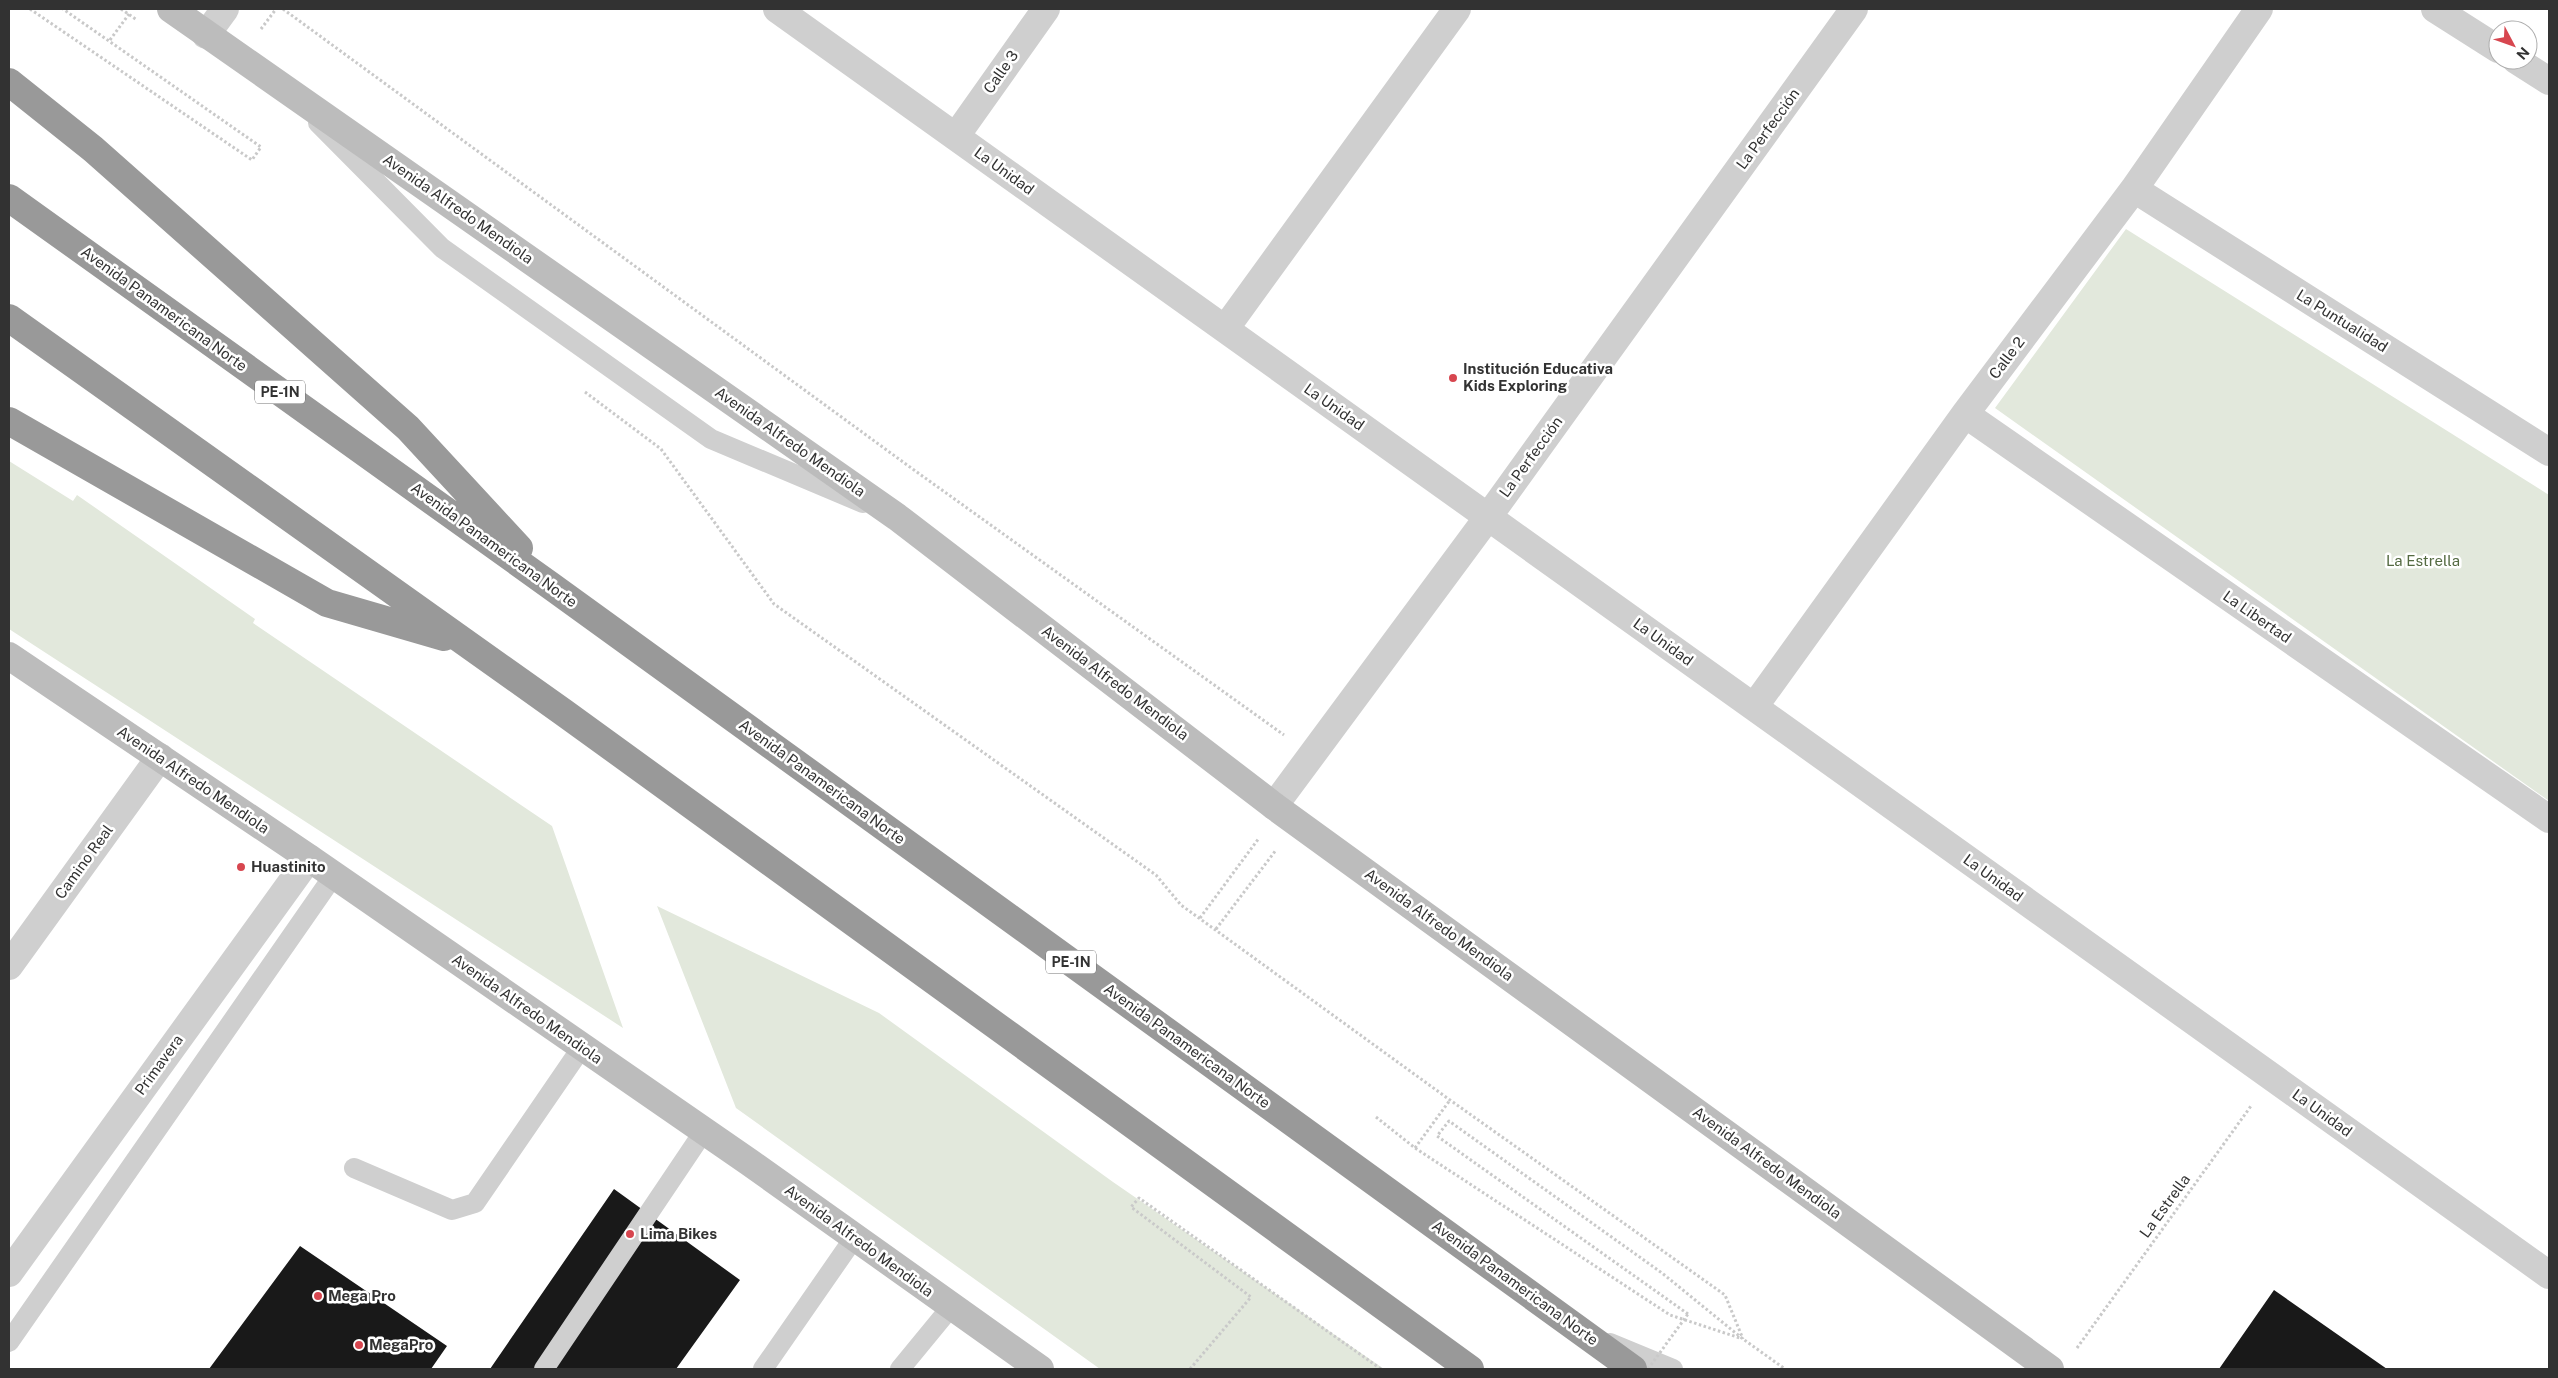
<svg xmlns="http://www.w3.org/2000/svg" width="2558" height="1378" font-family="'Public Sans',sans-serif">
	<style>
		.green { fill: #e2e8dc }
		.building { fill: #191919 }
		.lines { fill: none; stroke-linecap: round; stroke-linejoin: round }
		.path { stroke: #c9c9c9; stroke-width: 3; stroke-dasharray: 2.5 2.5; stroke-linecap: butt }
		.service { stroke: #cfcfcf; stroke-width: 20 }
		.minor { stroke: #cfcfcf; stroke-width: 28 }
		.tertiary { stroke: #cfcfcf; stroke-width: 28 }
		.secondary { stroke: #bcbcbc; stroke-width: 28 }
		.motorway { stroke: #999; stroke-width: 28 }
		.path-bridge { stroke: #c9c9c9; stroke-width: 3; stroke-dasharray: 2.5 2.5; stroke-linecap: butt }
		.poi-dot { fill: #d7464f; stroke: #fff; stroke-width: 2 }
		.labels { text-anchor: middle; stroke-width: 5; stroke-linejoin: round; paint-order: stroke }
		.shield { fill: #fff; stroke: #707070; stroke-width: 1 }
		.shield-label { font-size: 14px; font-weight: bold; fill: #323232 }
		.street-label { font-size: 15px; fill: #323232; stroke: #fff }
		.poi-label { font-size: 15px; font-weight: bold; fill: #323232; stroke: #fff; text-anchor: start }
		.park-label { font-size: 15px; fill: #546a42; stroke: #fff }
	</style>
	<rect width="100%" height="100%" fill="#fff"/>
	<path class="green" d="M 2126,229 L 2549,495 L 2549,801 L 1995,408 Z
		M 9,461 L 73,501 L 77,495 L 255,619 L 253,623 L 552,826 L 623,1028 L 9,629 Z
		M 657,906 L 879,1013 L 1113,1182 L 1384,1369 L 1100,1369 L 736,1108 Z"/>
	<path class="building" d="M 614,1189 L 740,1280 L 676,1369 L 490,1369 Z
		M 300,1246 L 447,1346 L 431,1369 L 209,1369 Z
		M 2274,1290 L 2387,1369 L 2219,1369 Z"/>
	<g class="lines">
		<path class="path" d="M 30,9 L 252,160 L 261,147 L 63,9
			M 121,9 L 137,20
			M 283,9 L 914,470 L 1284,735
			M 261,29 L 276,9
			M 110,40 L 129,14
			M 585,392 L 661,449 L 774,604 L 1156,875 L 1181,905 L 1450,1100 L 1725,1295 L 1743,1339
			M 1200,918 L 1259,838
			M 1216,929 L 1276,850
			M 1376,1117 L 1415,1148 L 1670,1315 L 1740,1338
			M 1415,1148 L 1450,1100
			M 1688,1314 L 1437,1136 L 1449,1121 L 1662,1273 L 1743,1339 L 1785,1369
			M 2077,1348 L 2251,1106
			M 1190,1369 L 1251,1297 L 1131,1207 L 1139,1198 L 1381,1369"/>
		<path class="service" d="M 318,123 L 442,248 L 711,439 L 863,503
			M 354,1168 L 452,1210 L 475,1203 L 582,1047
			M 9,1342 L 334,875
			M 1610,1343 L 1673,1369
			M 544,1369 L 704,1131
			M 763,1369 L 854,1238
			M 900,1369 L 951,1307"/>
		<path class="minor" d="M 777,9 L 2549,1275
			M 2435,9 L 2498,49
			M 2516,60 L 2549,81
			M 956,136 L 1046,9
			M 2134,189 L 2549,452
			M 1225,329 L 1457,9
			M 1965,414 L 2549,819
			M 1754,707 L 1965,414 L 2134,189 L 2259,9
			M 1274,806 L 1488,517 L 1854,9
			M 9,966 L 160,757
			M 9,1273 L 309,858"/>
		<path class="tertiary" d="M 206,35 L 225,9"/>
		<path class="secondary" d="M 171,9 L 897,517 L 1274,806 L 2050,1369
			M 9,656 L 309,858 L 749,1162 L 1040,1369"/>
		<path class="motorway" d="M 9,82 L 93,149 L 408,428 L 519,548
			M 9,198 L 551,586 L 1633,1369
			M 9,318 L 563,712 L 1470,1369
			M 9,421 L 327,603 L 444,637"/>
		<path class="path-bridge" d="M 1648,1369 L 1688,1314"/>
	</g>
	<g class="poi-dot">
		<circle cx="1453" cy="378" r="5"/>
		<circle cx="241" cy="867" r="5"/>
		<circle cx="630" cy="1234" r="5"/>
		<circle cx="318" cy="1296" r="5"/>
		<circle cx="359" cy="1345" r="5"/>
	</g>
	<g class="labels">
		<g class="shield">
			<rect x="255" y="380.5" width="50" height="23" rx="4"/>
			<rect x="1046" y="950.5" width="50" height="23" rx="4"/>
		</g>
		<g class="shield-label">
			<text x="280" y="397">PE-1N</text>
			<text x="1071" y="967">PE-1N</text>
		</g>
		<g class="street-label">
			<text transform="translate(1001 72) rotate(-55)" y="5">Calle 3</text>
			<text transform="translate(1768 129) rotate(-54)" y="5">La Perfección</text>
			<text transform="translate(1004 171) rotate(36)" y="5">La Unidad</text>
			<text transform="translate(458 209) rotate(35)" y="5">Avenida Alfredo Mendiola</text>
			<text transform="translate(164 309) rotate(36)" y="5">Avenida Panamericana Norte</text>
			<text transform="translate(2342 321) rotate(32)" y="5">La Puntualidad</text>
			<text transform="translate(2007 358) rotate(-53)" y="5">Calle 2</text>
			<text transform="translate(1334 407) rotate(35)" y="5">La Unidad</text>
			<text transform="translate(790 442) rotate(35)" y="5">Avenida Alfredo Mendiola</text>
			<text transform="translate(1531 457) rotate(-54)" y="5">La Perfección</text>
			<text transform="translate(494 545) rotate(36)" y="5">Avenida Panamericana Norte</text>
			<text transform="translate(2257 617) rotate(35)" y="5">La Libertad</text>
			<text transform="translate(1663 642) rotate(36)" y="5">La Unidad</text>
			<text transform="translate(1115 683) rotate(37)" y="5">Avenida Alfredo Mendiola</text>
			<text transform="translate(193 780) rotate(34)" y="5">Avenida Alfredo Mendiola</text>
			<text transform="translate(822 782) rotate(36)" y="5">Avenida Panamericana Norte</text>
			<text transform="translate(84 862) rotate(-54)" y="5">Camino Real</text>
			<text transform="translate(1993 878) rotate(36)" y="5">La Unidad</text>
			<text transform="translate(1439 925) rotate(36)" y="5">Avenida Alfredo Mendiola</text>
			<text transform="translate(527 1009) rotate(35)" y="5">Avenida Alfredo Mendiola</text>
			<text transform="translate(1187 1046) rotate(36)" y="5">Avenida Panamericana Norte</text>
			<text transform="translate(159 1065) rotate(-54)" y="5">Primavera</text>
			<text transform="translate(2322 1113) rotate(36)" y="5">La Unidad</text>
			<text transform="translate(1767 1163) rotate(36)" y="5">Avenida Alfredo Mendiola</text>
			<text transform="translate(2165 1206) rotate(-54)" y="5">La Estrella</text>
			<text transform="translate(859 1241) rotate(36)" y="5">Avenida Alfredo Mendiola</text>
			<text transform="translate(1515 1283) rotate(36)" y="5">Avenida Panamericana Norte</text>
		</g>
		<g class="poi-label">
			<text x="1463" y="374">Institución Educativa<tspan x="1463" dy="17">Kids Exploring</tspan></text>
			<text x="251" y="872">Huastinito</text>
			<text x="640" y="1239">Lima Bikes</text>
			<text x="328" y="1301">Mega Pro</text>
			<text x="369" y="1350">MegaPro</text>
		</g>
		<g class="park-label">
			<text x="2423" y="566">La Estrella</text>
		</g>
	</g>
	<rect width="2558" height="1378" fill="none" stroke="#323232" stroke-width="20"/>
	<g transform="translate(2513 45) rotate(131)"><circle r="24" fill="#ffffff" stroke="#adadad"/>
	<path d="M0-4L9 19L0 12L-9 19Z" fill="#d7464f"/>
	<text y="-8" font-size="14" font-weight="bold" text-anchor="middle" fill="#323232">N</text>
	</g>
</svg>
